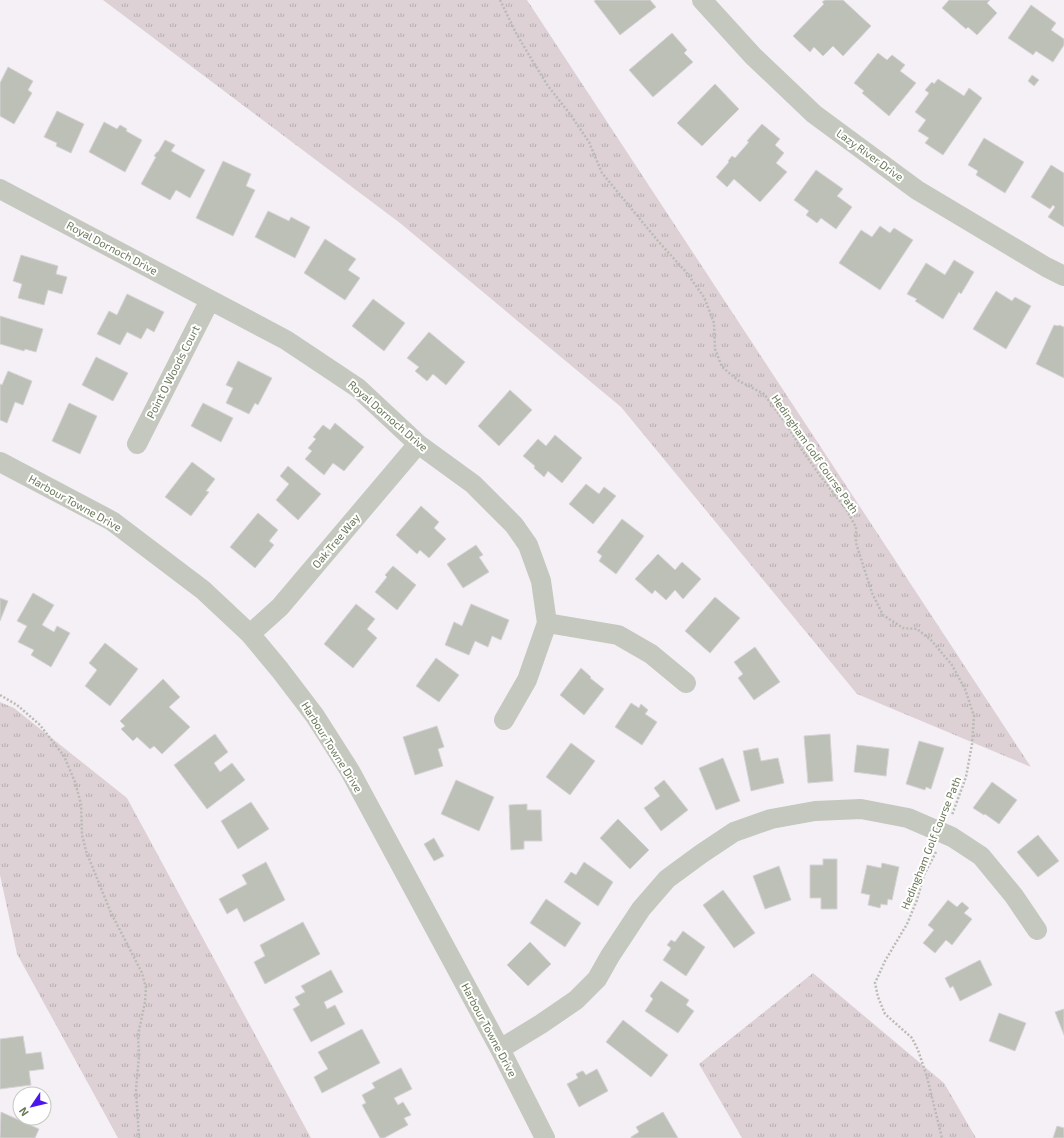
<svg xmlns="http://www.w3.org/2000/svg" width="1064" height="1138" font-family="'Exo 2',sans-serif">
	<style>
		.grass { fill: url(#grass-tufts) }
		.building { fill: #bdc0b6; stroke: #d6d3d6 }
		.lines { fill: none; stroke-linecap: round; stroke-linejoin: round }
		.path { stroke: #b9bcb5; stroke-width: 2.5; stroke-dasharray: 2 2; stroke-linecap: butt }
		.minor { stroke: #c4c8bf; stroke-width: 20 }
		.labels { text-anchor: middle; stroke-width: 4; stroke-linejoin: round; paint-order: stroke }
		.street-label { font-size: 11px; fill: #6a7859; stroke: #fff }
	</style>
	<defs>
		<pattern id="grass-tufts" width="24" height="20" patternUnits="userSpaceOnUse"><rect width="24" height="20" fill="#ddd1d5"/><path d="M3 7l-1-3M5 7V3M7 7l1-3M15 17l-1-3M17 17v-4M19 17l1-3" fill="none" stroke="#b7aeb0"/></pattern>
	</defs>
	<rect width="100%" height="100%" fill="#f5f0f5"/>
	<path class="grass" d="M 103,0 L 527,0 L 1031,767 L 857,694 L 621,407 L 400,223 Z
		M 0,702 L 14,708 L 127,798 L 311,1138 L 118,1138 L 17,954 L 0,875 Z
		M 813,973 L 944,1083 L 976,1138 L 742,1138 L 699,1064 Z"/>
	<path class="building" d="M 596,0 L 650,0 L 656,7 L 620,35 L 594,1 Z
		M 825,0 L 843,0 L 871,26 L 843,56 L 833,46 L 823,56 L 814,47 L 810,52 L 793,36 L 824,4 L 822,2 Z
		M 949,0 L 990,0 L 987,3 L 997,13 L 977,35 L 968,27 L 966,29 L 942,8 Z
		M 1031,5 L 1056,23 L 1051,30 L 1064,39 L 1064,45 L 1053,62 L 1036,51 L 1033,55 L 1008,38 Z
		M 672,33 L 687,50 L 684,53 L 693,62 L 653,97 L 629,70 Z
		M 878,53 L 887,60 L 892,55 L 905,65 L 900,71 L 916,83 L 889,116 L 862,93 L 864,91 L 854,83 Z
		M 8,67 L 33,81 L 28,90 L 32,93 L 14,124 L 0,116 L 0,83 Z
		M 1032,75 L 1039,80 L 1034,86 L 1028,81 Z
		M 938,79 L 964,96 L 969,88 L 982,98 L 943,155 L 925,143 L 929,138 L 918,131 L 926,120 L 915,112 L 929,93 L 925,90 L 932,82 L 934,84 Z
		M 715,84 L 739,109 L 702,146 L 677,123 Z
		M 57,111 L 84,124 L 71,153 L 56,146 L 57,143 L 44,137 Z
		M 104,122 L 117,129 L 120,125 L 127,129 L 126,131 L 142,140 L 125,172 L 89,152 Z
		M 762,124 L 780,139 L 775,145 L 784,153 L 776,163 L 787,172 L 760,202 L 734,179 L 727,187 L 716,177 L 729,162 L 728,161 L 732,156 L 735,158 L 749,142 L 747,141 Z
		M 984,138 L 1024,162 L 1005,193 L 976,175 L 978,171 L 968,165 Z
		M 165,140 L 175,145 L 171,151 L 205,170 L 190,198 L 176,190 L 170,200 L 141,184 L 156,157 L 154,156 L 157,152 L 158,152 Z
		M 223,161 L 251,174 L 246,186 L 255,190 L 233,236 L 196,218 Z
		M 1051,165 L 1064,173 L 1064,227 L 1048,217 L 1055,207 L 1053,205 L 1050,209 L 1031,197 Z
		M 816,170 L 843,189 L 837,196 L 852,207 L 836,229 L 821,218 L 817,223 L 806,215 L 809,211 L 794,200 Z
		M 268,211 L 289,221 L 291,217 L 310,227 L 295,258 L 255,237 Z
		M 880,226 L 890,233 L 894,228 L 913,240 L 880,290 L 839,263 L 861,230 L 872,237 Z
		M 325,239 L 356,259 L 348,270 L 360,278 L 345,300 L 304,273 Z
		M 21,255 L 58,266 L 56,274 L 67,277 L 62,294 L 48,290 L 44,305 L 18,298 L 22,284 L 13,281 Z
		M 954,260 L 974,272 L 961,294 L 959,292 L 943,319 L 915,301 L 917,299 L 907,294 L 926,263 L 945,275 Z
		M 996,291 L 1012,301 L 1015,297 L 1031,306 L 1006,349 L 973,329 Z
		M 127,294 L 164,312 L 154,332 L 147,328 L 141,339 L 127,332 L 120,345 L 97,334 L 109,311 L 117,315 Z
		M 373,299 L 405,323 L 384,351 L 352,326 Z
		M 0,316 L 43,329 L 36,352 L 25,349 L 24,351 L 0,344 Z
		M 1054,325 L 1058,326 L 1059,325 L 1064,327 L 1064,378 L 1036,364 Z
		M 429,332 L 465,362 L 446,385 L 433,374 L 427,381 L 415,371 L 419,367 L 407,358 Z
		M 96,357 L 128,373 L 113,401 L 82,385 Z
		M 238,361 L 272,378 L 258,405 L 255,403 L 249,414 L 226,403 L 233,388 L 226,385 Z
		M 8,371 L 32,381 L 23,405 L 15,402 L 7,423 L 0,420 L 0,384 L 2,385 Z
		M 510,390 L 532,410 L 499,446 L 478,426 Z
		M 69,403 L 97,416 L 80,454 L 52,441 Z
		M 203,403 L 233,418 L 221,442 L 191,426 Z
		M 335,423 L 364,447 L 344,471 L 333,463 L 324,475 L 305,459 L 312,451 L 308,448 L 316,439 L 313,437 L 323,425 L 330,430 Z
		M 555,435 L 582,458 L 562,483 L 548,471 L 544,477 L 534,468 L 535,466 L 523,456 L 538,439 L 546,446 Z
		M 192,462 L 215,479 L 206,491 L 209,492 L 191,516 L 165,497 Z
		M 288,466 L 321,494 L 298,520 L 276,500 L 289,484 L 280,476 Z
		M 586,484 L 599,494 L 604,487 L 616,496 L 593,524 L 569,504 Z
		M 421,506 L 439,522 L 434,528 L 446,539 L 429,558 L 420,550 L 417,554 L 396,535 Z
		M 258,513 L 278,530 L 269,541 L 274,545 L 255,568 L 230,547 Z
		M 622,519 L 644,536 L 616,574 L 599,561 L 602,556 L 597,552 Z
		M 476,545 L 483,555 L 479,557 L 489,572 L 463,588 L 447,564 Z
		M 658,554 L 675,570 L 682,562 L 701,579 L 683,599 L 675,590 L 666,600 L 655,590 L 652,594 L 635,579 Z
		M 393,566 L 416,585 L 397,610 L 375,592 L 387,577 L 385,575 Z
		M 33,593 L 54,605 L 42,625 L 54,632 L 57,626 L 70,633 L 51,667 L 31,655 L 34,650 L 18,642 L 27,626 L 17,621 Z
		M 715,597 L 740,618 L 710,653 L 685,631 Z
		M 0,598 L 8,601 L 0,621 Z
		M 356,604 L 375,619 L 367,629 L 377,638 L 353,668 L 324,644 Z
		M 471,604 L 509,620 L 501,640 L 492,636 L 488,647 L 475,641 L 469,655 L 445,645 L 454,622 L 462,626 Z
		M 105,643 L 138,669 L 110,706 L 85,686 L 97,670 L 89,663 Z
		M 755,647 L 780,682 L 754,700 L 738,678 L 743,674 L 734,662 Z
		M 436,658 L 459,675 L 439,702 L 416,686 Z
		M 581,668 L 591,677 L 590,678 L 604,689 L 584,715 L 560,695 Z
		M 163,679 L 180,697 L 169,707 L 190,727 L 162,754 L 154,746 L 150,749 L 137,737 L 133,741 L 121,729 L 125,726 L 120,721 Z
		M 631,703 L 639,708 L 641,704 L 648,710 L 645,714 L 657,722 L 642,745 L 615,727 Z
		M 437,726 L 444,747 L 438,749 L 443,766 L 415,775 L 403,737 Z
		M 215,734 L 228,752 L 214,763 L 220,772 L 232,763 L 245,780 L 207,809 L 174,765 Z
		M 830,734 L 833,781 L 808,783 L 804,736 Z
		M 919,741 L 944,748 L 931,789 L 926,787 L 925,790 L 906,784 Z
		M 571,743 L 595,761 L 570,795 L 546,777 Z
		M 857,745 L 889,749 L 886,776 L 854,772 Z
		M 758,748 L 761,761 L 778,758 L 784,783 L 751,791 L 743,751 Z
		M 723,758 L 740,801 L 716,810 L 699,768 Z
		M 456,780 L 494,797 L 479,831 L 441,814 Z
		M 664,780 L 688,810 L 661,831 L 644,808 L 660,796 L 654,788 Z
		M 992,782 L 1017,800 L 999,824 L 985,814 L 984,815 L 973,808 Z
		M 251,802 L 269,829 L 238,849 L 221,821 Z
		M 527,804 L 527,810 L 541,810 L 542,841 L 524,841 L 524,849 L 511,850 L 509,805 Z
		M 618,819 L 649,850 L 630,869 L 600,838 Z
		M 1038,835 L 1059,861 L 1038,877 L 1017,852 Z
		M 434,838 L 444,856 L 434,861 L 424,844 Z
		M 823,859 L 837,859 L 837,909 L 821,909 L 821,898 L 810,898 L 810,865 L 823,865 Z
		M 266,862 L 285,900 L 244,922 L 237,908 L 227,914 L 219,899 L 247,884 L 242,875 Z
		M 584,862 L 613,882 L 598,906 L 564,882 L 571,872 L 576,875 Z
		M 882,863 L 899,867 L 892,900 L 888,899 L 887,905 L 881,904 L 880,908 L 868,905 L 870,895 L 861,893 L 867,865 L 881,868 Z
		M 779,866 L 791,900 L 765,909 L 753,876 Z
		M 723,890 L 755,933 L 734,948 L 703,905 Z
		M 546,899 L 581,923 L 565,947 L 530,923 Z
		M 948,900 L 957,907 L 962,902 L 969,908 L 964,913 L 972,919 L 952,945 L 946,940 L 935,953 L 923,943 L 934,930 L 928,925 Z
		M 303,922 L 320,954 L 265,984 L 254,962 L 265,956 L 260,945 Z
		M 683,931 L 705,947 L 686,976 L 663,960 L 671,948 L 667,945 L 671,940 L 675,942 Z
		M 530,942 L 551,964 L 528,986 L 507,965 Z
		M 980,960 L 992,985 L 960,1001 L 953,986 L 950,988 L 945,978 Z
		M 331,970 L 343,992 L 324,1002 L 327,1009 L 335,1005 L 345,1024 L 311,1042 L 293,1009 L 300,1005 L 295,997 L 305,992 L 301,986 Z
		M 661,981 L 689,1000 L 686,1005 L 694,1011 L 678,1033 L 645,1011 L 653,999 L 650,996 Z
		M 1064,1009 L 1064,1035 L 1055,1012 Z
		M 999,1013 L 1026,1023 L 1015,1051 L 989,1041 Z
		M 623,1020 L 668,1055 L 651,1077 L 606,1042 Z
		M 362,1029 L 380,1063 L 322,1093 L 314,1077 L 328,1069 L 318,1052 Z
		M 23,1036 L 26,1054 L 41,1052 L 44,1069 L 29,1071 L 31,1085 L 0,1089 L 0,1039 Z
		M 401,1068 L 412,1089 L 394,1098 L 398,1105 L 403,1102 L 411,1115 L 404,1118 L 408,1125 L 384,1138 L 380,1138 L 362,1105 L 366,1103 L 362,1095 L 375,1088 L 372,1083 Z
		M 597,1069 L 608,1091 L 579,1107 L 567,1084 L 578,1078 L 576,1074 L 582,1071 L 583,1071 L 586,1075 Z
		M 1,1112 L 39,1129 L 35,1138 L 0,1138 Z
		M 663,1112 L 678,1138 L 631,1138 L 631,1137 L 639,1132 L 636,1127 Z
		M 1057,1126 L 1064,1128 L 1064,1138 L 1053,1138 Z"/>
	<g class="lines">
		<path class="path" d="M 500,0 L 516,33 L 532,60 L 548,86 L 570,114 L 589,142 L 602,173 L 658,241 L 686,272 L 704,297 L 714,323 L 715,349 L 722,367 L 739,381 L 764,394 L 787,425 L 802,450 L 821,477 L 846,509 L 856,527 L 856,543 L 872,593 L 883,615 L 903,628 L 917,629 L 931,640 L 952,665 L 965,689 L 974,716 L 972,744 L 966,777 L 952,815
			M 0,695 L 17,705 L 40,725 L 64,756 L 75,782 L 81,804 L 82,835 L 86,851 L 111,913 L 122,934 L 142,973 L 146,988 L 145,1002 L 138,1035 L 139,1056 L 136,1090 L 139,1138
			M 936,852 L 924,875 L 917,900 L 907,924 L 885,961 L 875,983 L 878,997 L 885,1014 L 912,1038 L 918,1050 L 927,1077 L 942,1138"/>
		<path class="minor" d="M 702,0 L 753,56 L 814,114 L 917,190 L 1046,267 L 1064,276
			M 0,189 L 286,340 L 358,388 L 418,444 L 473,484 L 514,525 L 528,545 L 541,581 L 547,623 L 527,680 L 504,720
			M 137,444 L 210,300
			M 0,462 L 4,464 L 112,521 L 203,590 L 250,634 L 280,670 L 315,716 L 350,771 L 500,1049 L 545,1138
			M 547,623 L 618,635 L 651,654 L 686,683
			M 250,634 L 280,607 L 418,444
			M 500,1049 L 541,1024 L 576,1000 L 597,979 L 610,956 L 641,909 L 667,879 L 701,854 L 734,832 L 771,819 L 815,811 L 861,809 L 908,818 L 952,837 L 981,856 L 1014,896 L 1037,930"/>
	</g>
	<g class="labels">
		<g class="street-label">
			<text transform="translate(870 155) rotate(36)" y="4">Lazy River Drive</text>
			<text transform="translate(112 248) rotate(28)" y="4">Royal Dornoch Drive</text>
			<text transform="translate(173 372) rotate(-63)" y="4">Point O Woods Court</text>
			<text transform="translate(388 416) rotate(41)" y="4">Royal Dornoch Drive</text>
			<text transform="translate(815 454) rotate(55)" y="4">Hedingham Golf Course Path</text>
			<text transform="translate(75 503) rotate(29)" y="4">Harbour Towne Drive</text>
			<text transform="translate(336 541) rotate(-50)" y="4">Oak Tree Way</text>
			<text transform="translate(332 747) rotate(58)" y="4">Harbour Towne Drive</text>
			<text transform="translate(931 843) rotate(-68)" y="4">Hedingham Golf Course Path</text>
			<text transform="translate(489 1030) rotate(62)" y="4">Harbour Towne Drive</text>
		</g>
	</g>
	<g transform="translate(32 1106) rotate(235)"><circle r="19" fill="#ffffff" stroke="#c3c9bd"/>
	<path d="M0-3L7 15L0 10L-7 15Z" fill="#4b15f0"/>
	<text y="-6" font-size="11" font-weight="bold" text-anchor="middle" fill="#6a7859">N</text>
	</g>
</svg>
